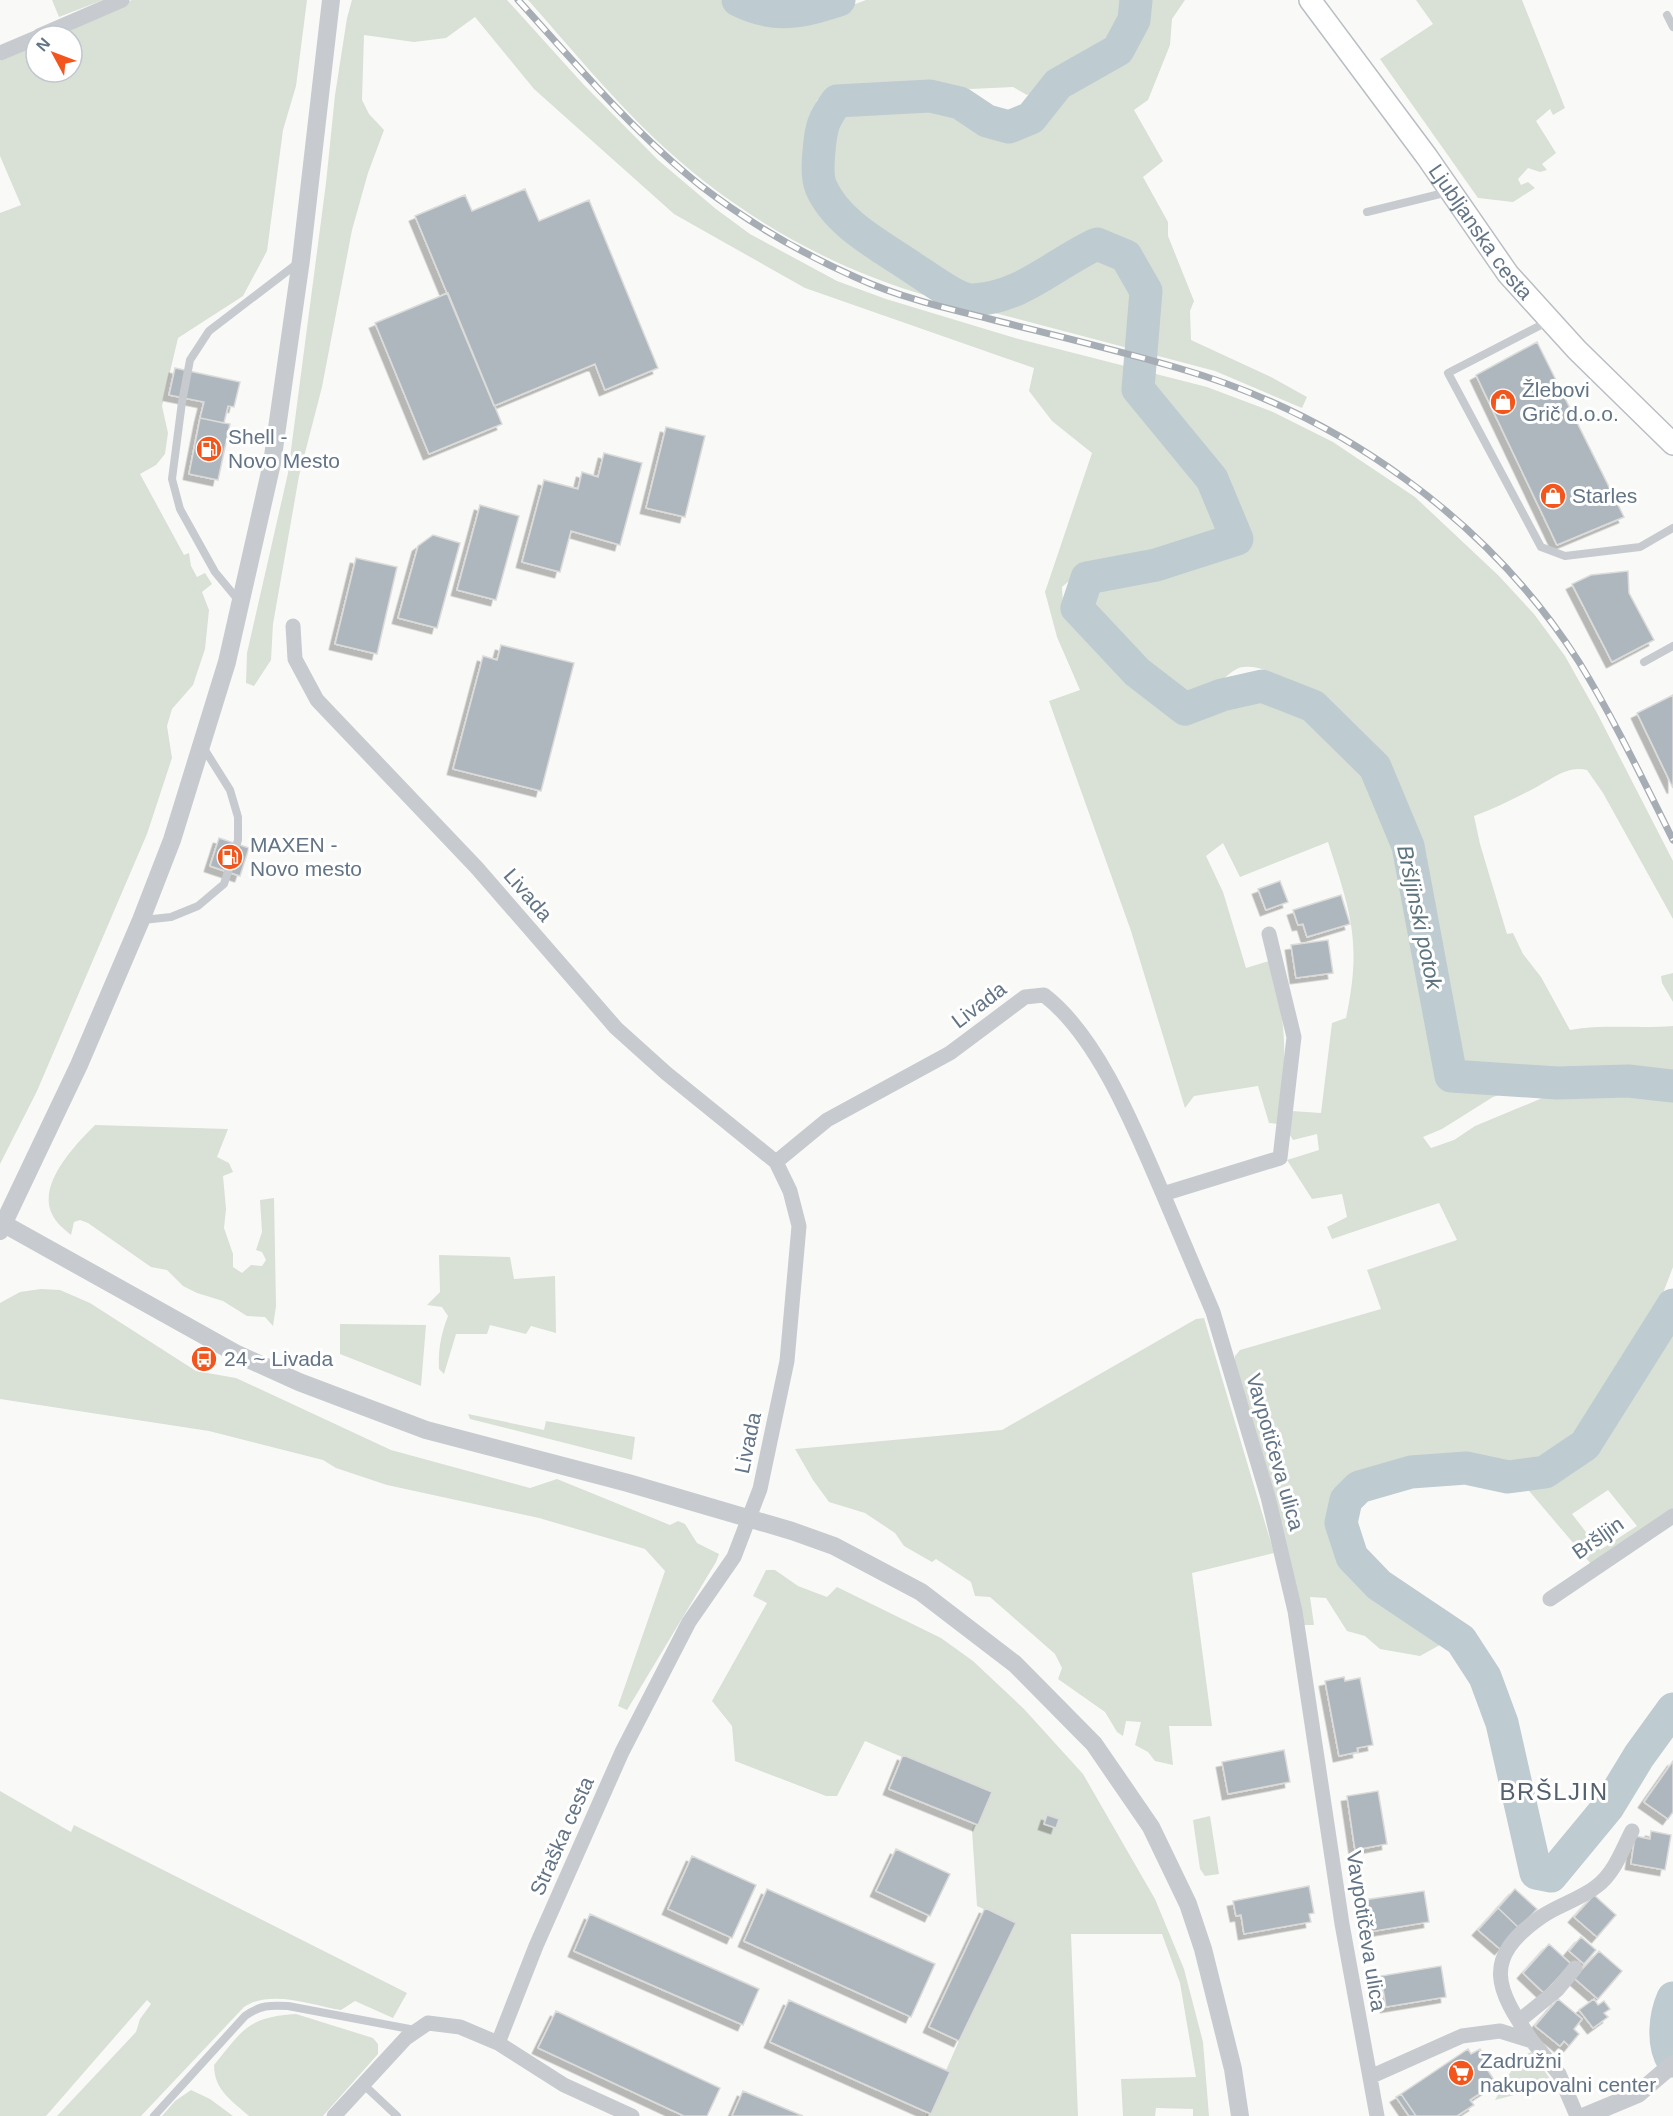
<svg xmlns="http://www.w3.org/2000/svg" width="1673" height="2116" font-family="Helvetica,sans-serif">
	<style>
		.green { fill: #d9e0d6; fill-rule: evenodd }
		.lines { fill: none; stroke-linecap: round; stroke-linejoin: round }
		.river { stroke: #becbd0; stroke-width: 33 }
		.building { fill: #afb7be; stroke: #dbdbd9; stroke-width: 1.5; filter: url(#shadow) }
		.secondary-casing { stroke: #b9bec4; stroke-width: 24 }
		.service { stroke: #c7cbcf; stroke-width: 8 }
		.minor { stroke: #c7cbcf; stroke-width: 15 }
		.tertiary { stroke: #c7cbcf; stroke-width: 18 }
		.secondary { stroke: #fff; stroke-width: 21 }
		.rail-casing { stroke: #a7adb4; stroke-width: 7 }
		.rail { stroke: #fff; stroke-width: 4.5; stroke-dasharray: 14; stroke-linecap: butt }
		.labels { text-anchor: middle; stroke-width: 6; stroke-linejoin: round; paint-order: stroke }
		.street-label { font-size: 21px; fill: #627485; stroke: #fff }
		.poi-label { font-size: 21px; fill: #627485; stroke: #fff; text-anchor: start }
		.water-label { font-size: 22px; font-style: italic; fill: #5d747e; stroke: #fff }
		.quarter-label { font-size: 24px; letter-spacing: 1.5px; fill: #54626f; stroke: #fff }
	</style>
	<defs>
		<filter id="shadow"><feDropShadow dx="-5.5" dy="5.5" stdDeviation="0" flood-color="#0004"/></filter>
	</defs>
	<rect width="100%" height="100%" fill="#f9faf7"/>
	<path class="green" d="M 52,0 L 103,0 L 59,17 Z
		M 132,0 L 307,0 L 296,86 L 283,130 L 267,251 L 243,296 L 178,338 L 162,406 L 168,433 L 165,454 L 156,465 L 140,474 L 184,555 L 189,553 L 191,566 L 197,577 L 205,573 L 212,584 L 202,592 L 209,610 L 205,649 L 193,685 L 172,709 L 167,726 L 172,758 L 147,834 L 37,1091 L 0,1164 L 0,213 L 21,205 L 0,156 L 0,61 L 36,42 L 36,72 L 72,72 L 72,36 L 48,36 Z
		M 352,0 L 507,0 L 584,85 L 658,160 L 716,209 L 750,234 L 837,281 L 886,299 L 1015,338 L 1207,387 L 1273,412 L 1333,442 L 1415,497 L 1499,576 L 1534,614 L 1565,656 L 1597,713 L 1673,861 L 1673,919 L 1603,793 L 1587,770 C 1566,765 1550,781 1531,790 C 1513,799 1494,809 1474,816 L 1480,844 L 1507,934 L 1513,933 L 1523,954 L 1541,977 L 1570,1030 C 1604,1024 1639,1029 1673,1026 L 1673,1079 L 1649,1074 L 1553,1078 L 1493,1097 L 1442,1129 L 1423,1137 L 1431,1148 L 1454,1140 L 1475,1126 L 1564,1089 L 1627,1088 L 1673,1096 L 1673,1267 L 1652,1322 L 1579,1437 L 1548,1461 L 1510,1468 L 1486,1459 L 1466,1458 L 1388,1469 L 1346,1489 C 1343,1496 1338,1503 1336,1510 C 1323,1572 1406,1612 1447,1641 L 1420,1656 L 1380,1649 L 1365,1636 L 1347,1631 L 1326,1598 L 1310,1597 L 1314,1625 L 1304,1625 C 1286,1537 1261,1452 1234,1367 L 1235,1356 L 1240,1350 L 1381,1309 L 1367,1270 L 1457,1240 L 1439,1203 L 1332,1239 L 1327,1227 L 1347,1217 L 1342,1194 L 1312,1199 L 1287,1160 L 1319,1150 L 1317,1134 L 1293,1140 L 1288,1132 L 1292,1111 L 1321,1113 L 1332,1023 L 1346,1018 C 1362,943 1351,913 1328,842 L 1240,877 L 1223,843 L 1206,856 L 1223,892 L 1246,968 L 1269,961 C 1288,1023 1287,1059 1278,1124 L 1269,1123 L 1258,1086 L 1194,1096 L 1185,1108 L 1131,931 L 1049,701 L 1080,690 L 1057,637 L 1045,592 L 1092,453 L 1052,421 L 1029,391 L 1034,368 L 805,288 L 674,214 L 534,89 L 475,17 L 446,38 L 414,42 L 364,35 L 362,100 L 369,114 L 384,130 L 368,173 L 352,230 L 322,387 L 299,476 L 273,624 L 271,660 L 254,686 L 246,683 L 247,653 L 288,473 L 326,183 L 335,95 L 347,18 ZM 1164,557 L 1165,569 L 1095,585 L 1086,593 L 1085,600 L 1160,685 C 1182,695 1204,692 1224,678 C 1230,674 1236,667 1244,667 C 1265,665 1283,679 1301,691 C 1363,734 1406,785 1427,858 L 1415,862 L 1365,774 L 1345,751 L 1289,703 L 1249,685 L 1222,695 L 1191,712 L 1165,706 L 1147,696 L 1063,604 L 1062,587 L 1085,567 Z
		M 528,0 L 721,0 L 752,14 L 789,20 L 842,9 L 866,0 L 1129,0 L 1131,6 L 1108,47 C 1090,53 1074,62 1058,74 C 1047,82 1040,90 1027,95 L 1013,87 L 971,89 L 926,85 L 832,89 L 817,100 C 813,121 802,158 807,178 C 816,214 854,243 885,261 C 902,271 921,279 931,297 C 828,268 732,212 654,138 C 609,95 569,46 528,0 Z
		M 755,0 L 822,0 L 794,7 Z
		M 1148,0 L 1185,0 L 1172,19 L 1170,45 L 1148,100 L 1134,110 L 1163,161 L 1143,177 L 1168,222 L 1168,236 L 1194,301 L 1190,311 L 1191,340 L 1271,377 L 1307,397 L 1302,408 L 1215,371 L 991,312 L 1034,295 L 1084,258 L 1104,259 L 1126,276 L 1137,298 L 1156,302 C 1153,285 1125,237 1107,235 C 1071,233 1051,269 1020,280 C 1009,285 988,288 976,288 C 942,288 852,225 834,196 C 826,183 825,166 829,152 C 831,143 831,129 836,121 C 849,100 932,106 954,113 C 972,119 987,132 1008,133 C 1034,134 1045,110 1061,95 C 1067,89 1075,83 1083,79 C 1094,71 1108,70 1118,59 C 1133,44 1146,21 1148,0 Z
		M 1416,0 L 1522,0 L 1565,108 L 1553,115 L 1550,109 L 1536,121 L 1556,153 L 1542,164 L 1547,170 L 1540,172 L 1528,168 L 1518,179 L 1521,185 L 1528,182 L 1535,188 L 1513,202 L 1478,198 L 1380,59 L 1433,24 Z
		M 1673,973 L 1673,1002 L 1662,983 L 1661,976 Z
		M 95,1125 L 228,1129 L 217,1157 L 229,1163 L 233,1172 L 223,1176 L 226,1209 L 224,1228 L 233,1254 L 233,1267 L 242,1273 L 251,1265 L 262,1266 L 266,1260 L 262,1252 L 256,1250 L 262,1232 L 260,1200 L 274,1198 L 276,1306 L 273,1326 L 265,1317 L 247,1316 L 223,1301 L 197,1293 L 183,1286 L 167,1270 L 151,1267 L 88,1223 L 80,1220 L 74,1222 L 71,1235 C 64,1229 56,1223 52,1214 C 37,1184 76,1144 95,1125 Z
		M 439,1255 L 510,1257 L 514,1279 L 555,1276 L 556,1333 L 531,1326 L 526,1334 L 490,1325 L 487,1334 L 456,1334 L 444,1374 L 439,1369 C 438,1350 441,1334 448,1316 L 442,1307 L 427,1305 L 440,1292 Z
		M 41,1289 L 60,1290 L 90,1303 L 196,1371 L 236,1378 L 391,1450 L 530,1488 L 557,1479 L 670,1525 L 678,1521 L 685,1524 L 697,1543 L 719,1554 L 716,1562 L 627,1710 L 618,1706 L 665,1571 L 645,1549 L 539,1518 L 387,1485 L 336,1468 L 323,1460 L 209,1431 L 0,1399 L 0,1303 L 20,1292 Z
		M 1673,1317 L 1673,1513 L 1591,1564 L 1524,1485 C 1544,1479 1564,1469 1582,1457 C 1616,1433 1657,1356 1673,1317 ZM 1608,1490 L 1637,1526 L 1600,1550 L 1572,1514 Z
		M 1204,1318 L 1274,1553 L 1192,1573 L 1212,1726 L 1169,1726 L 1173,1765 L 1155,1761 L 1148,1752 L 1135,1745 L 1141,1722 L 1126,1721 L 1123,1736 L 1117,1732 L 1105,1712 L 1058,1679 L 1062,1668 L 1055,1654 L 990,1597 L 975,1596 L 971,1582 L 936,1559 L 932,1562 L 904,1546 L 895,1533 L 865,1513 L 829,1502 L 813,1480 L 795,1449 L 1002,1430 L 1196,1319 Z
		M 340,1324 L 426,1325 L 421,1386 L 340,1354 Z
		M 468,1414 L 544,1430 L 546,1421 L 635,1437 L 632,1460 L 470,1419 Z
		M 766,1570 L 775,1570 L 798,1586 L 827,1597 L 837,1587 L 941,1638 L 973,1661 L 1024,1709 L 1083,1774 L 1155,1899 L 1184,1969 L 1203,2042 L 1209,2116 L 1193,2116 L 1193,2109 L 1156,2108 L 1155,2116 L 1123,2116 L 1121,2079 L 1196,2077 L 1180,1983 L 1162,1934 L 1071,1934 L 1078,2116 L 926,2116 L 1011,1922 L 977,1906 L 972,1830 L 988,1794 L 865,1741 L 837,1796 L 826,1796 L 735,1761 L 732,1726 L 712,1701 L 767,1603 L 753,1596 Z
		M 0,1791 L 71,1832 L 74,1825 L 407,1993 L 393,2018 L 355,2001 L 341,2010 C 311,2005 271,1989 244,2007 L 141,2116 L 57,2116 L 136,2032 L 140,2019 L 151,2004 L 147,2000 L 46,2116 L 0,2116 Z
		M 1210,1816 L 1219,1874 L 1205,1876 L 1200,1869 L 1193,1820 Z
		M 296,2014 L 373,2038 L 378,2044 L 378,2054 L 323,2116 L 249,2116 C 232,2101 214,2090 214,2065 C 243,2030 247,2017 296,2014 Z
		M 1531,2052 L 1551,2080 L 1549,2086 L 1495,2100 C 1504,2085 1514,2059 1531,2052 Z
		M 191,2090 L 210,2099 L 233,2116 L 162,2116 L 175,2101 Z"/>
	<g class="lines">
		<path class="river" d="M 738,0 C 776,19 801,12 839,0
			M 1136,0 L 1134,20 L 1118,50 L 1058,84 L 1031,118 L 1009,127 L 987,121 L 960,103 L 930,96 L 837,101 C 823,120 821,127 819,151 C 818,161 817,178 821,187 C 837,224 881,246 913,268 C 926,276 958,301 973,300 C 1022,298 1055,263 1097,244 L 1126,256 L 1146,291 L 1138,389 L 1212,479 L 1237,539 L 1156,565 L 1087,578 L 1077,608 L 1137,672 L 1185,709 L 1222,695 L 1262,686 L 1313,706 L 1375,767 L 1408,846 L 1451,1076 L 1557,1083 L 1628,1081 L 1673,1086
			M 1673,1305 L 1585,1445 L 1545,1472 L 1508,1477 L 1466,1468 L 1411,1472 L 1359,1487 L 1346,1500 L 1341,1523 L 1352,1557 L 1379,1585 L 1461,1640 L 1485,1677 L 1502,1723 L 1536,1873 L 1551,1876 L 1608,1807 L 1639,1756 L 1673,1709
			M 1673,1998 C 1665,2016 1662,2044 1673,2061"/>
	</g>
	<path class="building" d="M 525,189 L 539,221 L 589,200 L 658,368 L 605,390 L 595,364 L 494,406 L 415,216 L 465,195 L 472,211 Z
		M 448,293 L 502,424 L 429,454 L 375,323 Z
		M 1537,342 L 1624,517 L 1557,545 L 1476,375 Z
		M 175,368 L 240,382 L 234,407 L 228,406 L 224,423 L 200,418 L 204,402 L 169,395 Z
		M 200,418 L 230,424 L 218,480 L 189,474 Z
		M 666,427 L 705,436 L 685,517 L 646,508 Z
		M 604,453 L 642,463 L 620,545 L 571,531 L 560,572 L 522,562 L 544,480 L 578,489 L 582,472 L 598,477 Z
		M 480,505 L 519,516 L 496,600 L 457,590 Z
		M 433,535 L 460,543 L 437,628 L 398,618 L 418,546 Z
		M 356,558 L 397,567 L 377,654 L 335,644 Z
		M 1628,571 L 1629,593 L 1654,640 L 1612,662 L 1572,584 L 1591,575 Z
		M 501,645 L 574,663 L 541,791 L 453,769 L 483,656 L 497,660 Z
		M 1673,695 L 1673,788 L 1637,713 Z
		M 219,838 L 249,848 L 240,876 L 210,866 Z
		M 1280,881 L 1288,902 L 1266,910 L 1258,889 Z
		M 1341,895 L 1350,924 L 1307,937 L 1303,924 L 1298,925 L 1293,910 Z
		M 1328,940 L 1333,973 L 1296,978 L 1291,945 Z
		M 1344,1677 L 1345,1681 L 1360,1678 L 1373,1745 L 1357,1748 L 1358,1752 L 1339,1756 L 1325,1681 Z
		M 1284,1750 L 1290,1782 L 1228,1794 L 1222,1762 Z
		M 903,1755 L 992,1792 L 978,1825 L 889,1789 Z
		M 1673,1761 L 1673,1812 L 1668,1819 L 1644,1802 Z
		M 1378,1791 L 1387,1844 L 1355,1850 L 1347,1796 Z
		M 1047,1815 L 1059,1819 L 1056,1828 L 1044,1824 Z
		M 1651,1831 L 1671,1835 L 1665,1870 L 1631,1864 L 1635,1836 L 1650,1839 Z
		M 896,1849 L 950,1874 L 930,1916 L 876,1891 Z
		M 692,1856 L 756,1885 L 732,1938 L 668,1909 Z
		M 1309,1886 L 1314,1913 L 1309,1914 L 1311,1922 L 1244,1934 L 1241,1915 L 1236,1916 L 1233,1901 Z
		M 767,1889 L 935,1964 L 911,2017 L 744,1941 Z
		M 1515,1889 L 1537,1909 L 1519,1928 L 1498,1908 Z
		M 1424,1891 L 1429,1922 L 1369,1932 L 1364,1900 Z
		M 1594,1895 L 1616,1915 L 1597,1937 L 1574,1917 Z
		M 985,1908 L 1016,1923 L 959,2041 L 929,2027 Z
		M 1498,1908 L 1519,1928 L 1500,1949 L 1478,1930 Z
		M 590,1914 L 759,1989 L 743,2025 L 574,1951 Z
		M 1581,1937 L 1596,1950 L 1584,1964 L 1569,1951 Z
		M 1549,1944 L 1571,1964 L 1544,1993 L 1523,1973 Z
		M 1599,1951 L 1622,1971 L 1598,1999 L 1574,1978 Z
		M 1441,1966 L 1446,1997 L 1386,2007 L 1381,1976 Z
		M 1558,1999 L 1582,2019 L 1574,2029 L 1579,2034 L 1569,2046 L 1564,2041 L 1560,2046 L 1535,2026 Z
		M 1594,1999 L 1598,2005 L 1604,2001 L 1610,2009 L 1604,2013 L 1608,2017 L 1593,2028 L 1579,2010 Z
		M 789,2000 L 950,2072 L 931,2114 L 770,2042 Z
		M 556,2011 L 720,2088 L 707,2116 L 684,2116 L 538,2048 Z
		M 1468,2049 L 1471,2054 L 1480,2049 L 1487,2060 L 1483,2063 L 1496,2083 L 1470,2100 L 1474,2105 L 1457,2116 L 1416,2116 L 1401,2094 Z
		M 743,2091 L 803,2116 L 732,2116 Z
		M 1401,2094 L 1416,2116 L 1409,2116 L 1396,2097 Z"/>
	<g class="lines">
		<g class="secondary-casing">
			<g id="secondary">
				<path id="s1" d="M 1310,0 L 1427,157 L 1508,274 L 1577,350 L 1673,444"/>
			</g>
		</g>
		<path class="service" d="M 1667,15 L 1673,27
			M 1367,212 L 1448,192
			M 1547,322 L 1448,373 L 1541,547 L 1565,556 L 1640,547 L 1673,528
			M 239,601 L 215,572 L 180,509 L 172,479 L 182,402 L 190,360 L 209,331 L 298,263
			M 1644,662 L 1673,646
			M 143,920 L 171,917 L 198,906 L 224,884 L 238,840 L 238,817 L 230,790 L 203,747
			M 364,2085 L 397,2116
			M 154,2116 L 245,2016 C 260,2005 270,2005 288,2006 L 415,2030"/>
		<path class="minor" d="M 39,36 L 122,0
			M 0,53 L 36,38
			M 293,626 L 295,659 L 317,700 L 477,868 L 616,1028 L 666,1073 L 776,1162 L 790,1191 L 799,1226 L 787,1361 L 760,1489 L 734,1557 L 689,1622 L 622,1752 L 536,1946 L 498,2043 L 564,2085 L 632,2116
			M 1269,934 L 1294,1037 L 1280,1158 L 1163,1194 L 1213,1312 L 1268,1497 L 1295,1611 L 1342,1924 L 1377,2116
			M 776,1162 L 827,1120 L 950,1053 L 1025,997 L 1044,995 C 1099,1037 1136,1132 1163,1194
			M 1550,1599 L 1673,1516
			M 1519,2021 L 1557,1990 L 1575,1968
			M 1532,2041 C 1496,1989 1481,1959 1541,1917 C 1558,1905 1581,1899 1597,1886 C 1615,1872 1622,1850 1632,1831
			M 1370,2077 L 1462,2036 L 1500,2031 L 1532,2041 L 1559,2074 L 1577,2116
			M 334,2116 L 406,2038 L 428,2023 L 460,2027 L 498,2043"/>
		<path class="tertiary" d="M 4,1224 L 237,1354 L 299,1382 L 426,1430 L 628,1483 L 792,1531 L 834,1546 L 921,1592 L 1015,1664 L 1094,1744 L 1151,1827 L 1188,1904 L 1203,1949 L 1233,2069 L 1240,2116
			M 0,1231 L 79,1065 L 141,920 L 172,840 L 227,662 L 272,463 L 301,260 L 331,0
			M 1585,2116 L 1638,2094 L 1673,2064"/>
		<use href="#secondary" class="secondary"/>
		<g class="rail-casing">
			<path id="rail" d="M 518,0 C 576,64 633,132 701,186 C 748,222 801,253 855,277 C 898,297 945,308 990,319 C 1053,335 1116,350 1178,368 C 1339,414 1489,520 1579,662 C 1614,719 1643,780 1673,840"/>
		</g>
		<use href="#rail" class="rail"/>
	</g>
	<defs>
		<g id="shop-disc" transform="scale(1.35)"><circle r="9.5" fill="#f3561d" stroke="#fff"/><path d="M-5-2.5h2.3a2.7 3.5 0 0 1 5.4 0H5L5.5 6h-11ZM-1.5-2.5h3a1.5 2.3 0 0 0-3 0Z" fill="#fff"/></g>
		<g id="fuel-disc" transform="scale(1.35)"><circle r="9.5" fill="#f3561d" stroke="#fff"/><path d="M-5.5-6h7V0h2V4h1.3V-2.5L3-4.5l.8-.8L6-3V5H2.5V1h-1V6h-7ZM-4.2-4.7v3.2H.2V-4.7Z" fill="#fff"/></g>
		<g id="bus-disc" transform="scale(1.35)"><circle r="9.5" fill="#f3561d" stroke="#fff"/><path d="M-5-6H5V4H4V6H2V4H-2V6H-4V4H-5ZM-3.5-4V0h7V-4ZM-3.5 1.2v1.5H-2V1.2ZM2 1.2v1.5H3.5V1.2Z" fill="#fff"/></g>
		<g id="supermarket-disc" transform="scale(1.35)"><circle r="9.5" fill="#f3561d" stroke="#fff"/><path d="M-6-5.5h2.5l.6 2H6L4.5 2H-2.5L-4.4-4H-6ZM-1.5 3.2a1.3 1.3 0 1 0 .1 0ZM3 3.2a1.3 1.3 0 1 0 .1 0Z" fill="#fff"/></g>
	</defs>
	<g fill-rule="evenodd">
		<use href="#shop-disc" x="1503" y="402"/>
		<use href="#fuel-disc" x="209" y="449"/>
		<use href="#shop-disc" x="1553" y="496"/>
		<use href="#fuel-disc" x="230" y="857"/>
		<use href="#bus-disc" x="204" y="1359"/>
		<use href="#supermarket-disc" x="1461" y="2073"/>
	</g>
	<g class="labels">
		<g class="street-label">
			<text dy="7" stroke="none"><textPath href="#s1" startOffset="288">Ljubljanska cesta</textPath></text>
			<text transform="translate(528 895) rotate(49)" y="7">Livada</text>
			<text transform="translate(979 1005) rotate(-37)" y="7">Livada</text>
			<text transform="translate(748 1443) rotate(-78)" y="7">Livada</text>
			<text transform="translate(1275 1452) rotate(74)" y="7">Vavpotičeva ulica</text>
			<text transform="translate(1598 1538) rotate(-35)" y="7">Bršljin</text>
			<text transform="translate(562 1836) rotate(-66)" y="7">Straška cesta</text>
			<text transform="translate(1366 1931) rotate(81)" y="7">Vavpotičeva ulica</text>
		</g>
		<g class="poi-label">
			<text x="1522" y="397">Žlebovi<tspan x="1522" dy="24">Grič d.o.o.</tspan></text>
			<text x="228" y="444">Shell -<tspan x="228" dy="24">Novo Mesto</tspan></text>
			<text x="1572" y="503">Starles</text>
			<text x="250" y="852">MAXEN -<tspan x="250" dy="24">Novo mesto</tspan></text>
			<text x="224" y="1366">24 ~ Livada</text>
			<text x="1480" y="2068">Zadružni<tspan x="1480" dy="24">nakupovalni center</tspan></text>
		</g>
		<g class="water-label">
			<text transform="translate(1420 917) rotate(78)" y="8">Bršljinski potok</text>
		</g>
		<g class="quarter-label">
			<text x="1554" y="1800">BRŠLJIN</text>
		</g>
	</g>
	<g transform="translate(54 54) rotate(311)"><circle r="28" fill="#ffffff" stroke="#c0c7ce" stroke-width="1.5"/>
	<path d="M0-4.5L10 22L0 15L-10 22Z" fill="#f3561d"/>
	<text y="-9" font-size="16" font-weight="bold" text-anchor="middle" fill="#627485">N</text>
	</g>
</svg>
